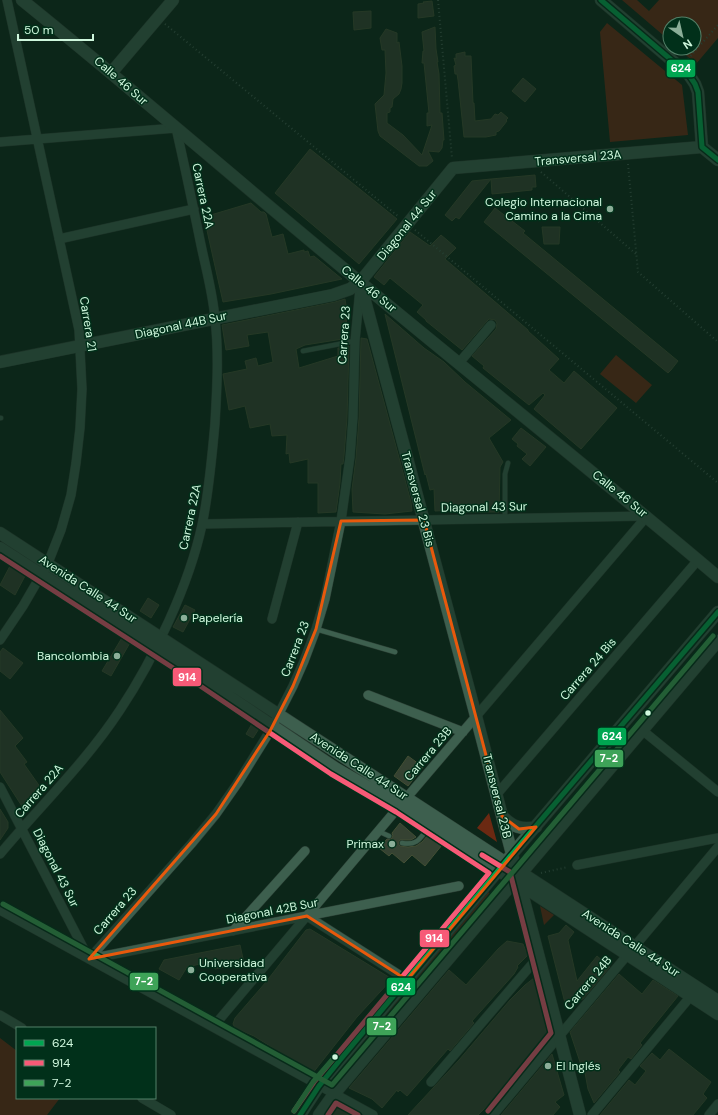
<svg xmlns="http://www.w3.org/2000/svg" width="718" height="1115" font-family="'DM Sans',sans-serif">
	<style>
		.green { fill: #6b2912 }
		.building { fill: #354232; stroke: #434e34 }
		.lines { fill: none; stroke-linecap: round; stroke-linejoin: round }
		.lane-casing { stroke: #2d4136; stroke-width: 5.5 }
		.street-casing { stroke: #2d4136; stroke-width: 10 }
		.secondary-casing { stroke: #2d4136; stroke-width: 13 }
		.path { stroke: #415c4f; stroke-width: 2; stroke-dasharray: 1 3; stroke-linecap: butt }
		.lane { stroke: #3d5f4e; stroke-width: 4.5 }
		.street { stroke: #3d5f4e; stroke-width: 9 }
		.secondary { stroke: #3d5f4e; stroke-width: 12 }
		.bus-1-casing { stroke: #01301a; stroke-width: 8 }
		.bus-2-casing { stroke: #01301a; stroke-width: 8 }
		.bus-3-casing { stroke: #01301a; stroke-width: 8 }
		.bus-1 { stroke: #00a651; stroke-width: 5 }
		.bus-2 { stroke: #f75a77; stroke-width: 5 }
		.bus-3 { stroke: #3ea358; stroke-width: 5 }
		.marked { fill: none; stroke: #e8590c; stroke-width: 3; stroke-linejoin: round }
		.poi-dot { fill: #8bae98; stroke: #01301a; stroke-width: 1.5 }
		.bus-dot { fill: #cff7dd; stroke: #01301a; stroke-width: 1.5 }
		.labels { text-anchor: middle; stroke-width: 3; stroke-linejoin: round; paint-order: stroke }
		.street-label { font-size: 12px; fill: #cff7dd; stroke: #01301a }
		.poi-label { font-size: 12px; fill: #cff7dd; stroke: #01301a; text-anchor: end }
		.line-badge { stroke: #01301a; stroke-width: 1.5 }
		.badge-label { font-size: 11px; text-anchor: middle; font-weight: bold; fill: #fff }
	</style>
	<rect width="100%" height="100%" fill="#0c2619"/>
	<path class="green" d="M 622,0 L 637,0 L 649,11 L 659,0 L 718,0 L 718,38 L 696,64 L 678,48 L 694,48 L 694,24 L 670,24 L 670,41 Z
		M 607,23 L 682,85 L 688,135 L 610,142 L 600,32 Z
		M 616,355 L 652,385 L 636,403 L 600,374 Z
		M 489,813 L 497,842 L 477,828 Z
		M 488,892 L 494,896 L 349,1069 L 343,1065 Z
		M 540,906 L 554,915 L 544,925 Z
		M 0,1038 L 17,1051 L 17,1098 L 60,1098 L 47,1115 L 0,1115 Z"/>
	<path class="building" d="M 432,1 L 434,16 L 418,18 L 418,4 L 424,3 L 423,2 Z
		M 371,11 L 371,28 L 354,30 L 353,12 Z
		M 435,27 L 436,49 L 438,62 L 437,62 L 439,74 L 440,113 L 442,113 L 444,140 L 443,140 L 442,148 L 439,152 L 428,151 L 433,161 L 427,166 L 419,166 L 380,136 L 378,131 L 375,104 L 384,95 L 386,73 L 385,50 L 382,50 L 380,38 L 386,29 L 397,33 L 397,43 L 399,42 L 402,66 L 402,83 L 401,89 L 399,94 L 393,99 L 392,107 L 390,108 L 390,112 L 387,113 L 387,123 L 403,135 L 422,155 L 432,125 L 427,126 L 427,113 L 429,113 L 424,63 L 422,63 L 423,51 L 424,51 L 422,32 Z
		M 465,52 L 465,56 L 471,56 L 473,103 L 474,103 L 475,121 L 491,119 L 495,114 L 498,115 L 501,112 L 508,118 L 506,120 L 507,121 L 499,131 L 496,132 L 496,135 L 486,137 L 464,137 L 458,80 L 457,74 L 455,74 L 454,66 L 456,65 L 454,58 L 456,59 L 456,54 Z
		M 523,78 L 536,89 L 525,102 L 512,91 Z
		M 310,149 L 397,219 L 359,264 L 275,193 Z
		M 535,175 L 536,187 L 532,187 L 532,190 L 492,194 L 491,179 Z
		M 491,179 L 459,219 L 456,217 L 452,221 L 445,215 L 472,181 Z
		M 251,203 L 261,212 L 264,212 L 266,214 L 272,237 L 283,234 L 288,254 L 304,250 L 304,252 L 308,251 L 310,257 L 314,256 L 342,279 L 271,294 L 223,302 L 204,217 Z
		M 495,208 L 525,231 L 523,233 L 678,361 L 671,370 L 668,373 L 484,222 Z
		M 542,227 L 560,227 L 559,244 L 544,244 Z
		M 410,232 L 430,246 L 441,235 L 447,240 L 456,248 L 445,259 L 528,330 L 528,331 L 559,359 L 549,370 L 564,383 L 574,371 L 617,408 L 581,449 L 534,409 L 545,395 L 543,393 L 529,405 L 483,368 L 484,366 L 472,356 L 496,329 L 497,323 L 495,320 L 489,319 L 487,321 L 462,350 L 426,321 L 426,320 L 417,312 L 423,305 L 390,278 L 384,285 L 374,277 Z
		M 345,299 L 348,318 L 346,318 L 349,338 L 305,345 L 296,349 L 299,368 L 338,356 L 338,348 L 349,346 L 347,418 L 344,456 L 343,464 L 341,464 L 340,483 L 336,512 L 318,513 L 318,483 L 308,483 L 308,459 L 290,463 L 289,453 L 286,454 L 287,435 L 272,436 L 270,424 L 250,428 L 245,406 L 229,410 L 223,374 L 247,369 L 245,361 L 256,358 L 258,366 L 273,362 L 268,332 L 247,335 L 249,346 L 226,350 L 222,325 L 335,302 Z
		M 385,314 L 424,348 L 444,362 L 465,382 L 511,420 L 489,438 L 503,462 L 500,467 L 499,512 L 455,512 L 455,510 L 435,511 L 434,489 L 430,490 L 426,474 L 425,475 Z
		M 361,338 L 367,339 L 411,502 L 412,511 L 385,514 L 353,512 L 352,489 L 356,458 L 359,418 Z
		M 521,428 L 546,447 L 530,466 L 522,459 L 527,454 L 517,446 L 518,444 L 512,439 Z
		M 10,566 L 25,576 L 15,595 L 0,585 Z
		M 148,598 L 159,605 L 151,618 L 140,611 Z
		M 185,605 L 195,610 L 183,632 L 173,627 Z
		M 123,636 L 131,641 L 111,676 L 102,671 Z
		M 3,648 L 23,663 L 10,679 L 0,671 L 0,652 Z
		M 0,710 L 23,738 L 15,746 L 27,762 L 24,764 L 43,791 L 25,811 L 0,772 Z
		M 253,722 L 260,727 L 253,738 L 246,734 Z
		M 408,756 L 423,767 L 408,786 L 394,776 Z
		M 0,809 L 8,822 L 8,828 L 0,840 Z
		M 400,823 L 416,837 L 411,840 L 400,840 L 398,843 L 400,846 L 408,847 L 416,846 L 422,842 L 428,835 L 442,845 L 425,866 L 412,855 L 404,863 L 392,853 L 389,856 L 379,848 L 387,839 L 391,839 L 393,836 L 392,833 Z
		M 566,925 L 574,932 L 568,940 L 577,981 L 597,956 L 610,967 L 583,999 L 565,1003 L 548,936 L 559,933 Z
		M 310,929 L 392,979 L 357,1017 L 312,1074 L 302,1069 L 273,1048 L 254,1036 L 235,1028 L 233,1024 L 235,1018 L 266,982 L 306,930 Z
		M 507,941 L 523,944 L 528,955 L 517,966 L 518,967 L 514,974 L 472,1021 L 474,1023 L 450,1051 L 448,1049 L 407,1096 L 400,1090 L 398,1092 L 397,1090 L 382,1108 L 372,1099 L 349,1088 L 449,970 L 466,985 L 498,949 Z
		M 240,945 L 244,963 L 215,969 L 213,961 L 187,967 L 179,980 L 159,969 L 164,960 Z
		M 619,974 L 642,994 L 653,980 L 678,996 L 640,1043 L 642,1045 L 631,1059 L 628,1057 L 618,1070 L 620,1072 L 594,1103 L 588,1089 L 583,1062 L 581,1065 L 570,1032 Z
		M 534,978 L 538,994 L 539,993 L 548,1040 L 521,1072 L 478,1115 L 408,1115 L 459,1060 L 510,1000 L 525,985 Z
		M 669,1049 L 711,1082 L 703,1094 L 707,1098 L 693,1115 L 600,1115 L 629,1080 L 635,1085 L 646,1071 L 640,1066 L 652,1053 L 660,1060 Z
		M 552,1054 L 564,1095 L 555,1102 L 560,1107 L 553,1115 L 501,1115 Z
		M 337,1102 L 355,1112 L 359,1115 L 328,1115 Z"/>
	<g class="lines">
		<g class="lane-casing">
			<path id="lane" d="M 303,351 L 355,341
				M 0,418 L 1,418
				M 505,519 L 505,474 L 508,463
				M 316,629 L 395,652
				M 378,831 L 389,836
				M 402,843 C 418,846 420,838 429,827"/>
		</g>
		<g class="street-casing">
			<path id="street" d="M 0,142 L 176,128 C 185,167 193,206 201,245 C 206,269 213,294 215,319 C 219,353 217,388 215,423 C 212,457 209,492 202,525 C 189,585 154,659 120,710 C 86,762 40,806 0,854
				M 59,239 L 194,209
				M 459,363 L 491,325
				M 203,524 L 647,516
				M 272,619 L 298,522
				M 0,640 L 23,606 L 48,563 L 61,530 L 71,495 L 76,463 L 80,428 L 82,389 L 79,330 L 7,0
				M 368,695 L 463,732
				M 642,730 L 718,792
				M 0,787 L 89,959
				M 497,794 L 698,560
				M 577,865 L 718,838
				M 0,910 L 373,1115
				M 307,916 L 407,980
				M 233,931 L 305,851
				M 89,959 L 192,843 L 216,814 L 237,784 L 270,731 L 293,686 L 304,661 L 316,629 L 325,599 L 341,521 L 350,457 L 353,418 L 355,341 L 360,288
				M 89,959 L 459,886
				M 0,1015 L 22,1028
				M 213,1027 L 397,809 L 647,516
				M 431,1082 L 539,956
				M 142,1098 L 171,1115
				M 493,1115 L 718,847
				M 592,1115 L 695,991
				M 709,1115 L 718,1104"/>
		</g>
		<g class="secondary-casing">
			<path id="secondary" d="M 22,0 C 136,92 247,189 360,282 C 479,381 600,477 718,577
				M 601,0 L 689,75 L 695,84 L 698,92 L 702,147 L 718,160
				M 111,73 L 173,0
				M 360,282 L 476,716 L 580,1115
				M 0,362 L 333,295 L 350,289 L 360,282 L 453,168 L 702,147
				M 0,533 L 718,1001
				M 0,548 L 188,669 L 335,768 L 400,806 L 718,1014
				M 502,816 C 513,827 521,830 536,827
				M 300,1115 L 319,1086 L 340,1060 L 512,854 L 718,612
				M 319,1115 L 334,1094 L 718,641"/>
		</g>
		<path class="path" d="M 438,0 L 452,158
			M 165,24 L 399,217
			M 688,59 L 718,25
			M 628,164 L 638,272 L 718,342
			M 541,172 L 636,254
			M 415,230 L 718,483
			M 541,873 L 568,867"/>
		<use href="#lane" class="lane"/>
		<use href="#street" class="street"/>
		<use href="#secondary" class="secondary"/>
		<g class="bus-1-casing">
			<path id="bus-1" d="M 601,0 L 689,75 L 695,84 L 698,92 L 702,147 L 718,160
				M 300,1115 L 319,1086 L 340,1060 L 512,854 L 718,612"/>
		</g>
		<g class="bus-2-casing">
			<path id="bus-2" d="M 0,556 L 184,675 L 331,774 L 396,812 L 489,873 L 314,1082 L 294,1111
				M 482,855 L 510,872 L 551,1033 L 488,1111
				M 328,1115 L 336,1103 L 358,1115"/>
		</g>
		<g class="bus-3-casing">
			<path id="bus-3" d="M 3,904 L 332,1085 L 713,636
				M 294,1111 L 313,1082 L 333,1059"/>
		</g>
		<use href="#bus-1" class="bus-1"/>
		<use href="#bus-2" class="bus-2"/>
		<use href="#bus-3" class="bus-3"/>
	</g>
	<path d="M0 0H718V1115H0ZM 424,520 L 502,816 L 519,829 L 536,827 L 407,980 L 307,916 L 89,959 L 216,814 L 270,731 L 293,686 L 316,629 L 341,521 Z" fill="#0c2619" fill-opacity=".55" fill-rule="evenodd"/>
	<path class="marked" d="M 424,520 L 502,816 L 519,829 L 536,827 L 407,980 L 307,916 L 89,959 L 216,814 L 270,731 L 293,686 L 316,629 L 341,521 Z"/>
	<g class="poi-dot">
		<circle cx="610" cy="209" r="4"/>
		<circle cx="184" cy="618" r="4"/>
		<circle cx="117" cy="656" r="4"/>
		<circle cx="392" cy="844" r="4"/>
		<circle cx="191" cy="970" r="4"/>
		<circle cx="548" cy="1066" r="4"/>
	</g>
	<g class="bus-dot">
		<circle cx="648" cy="713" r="3.5"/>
		<circle cx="335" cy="1057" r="3.5"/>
	</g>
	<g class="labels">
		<g class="street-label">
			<text transform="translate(121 81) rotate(41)" y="4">Calle 46 Sur</text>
			<text transform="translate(578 158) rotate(-5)" y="4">Transversal 23A</text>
			<text transform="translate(203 196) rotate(78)" y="4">Carrera 22A</text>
			<text transform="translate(407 225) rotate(-51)" y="4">Diagonal 44 Sur</text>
			<text transform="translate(369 289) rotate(39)" y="4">Calle 46 Sur</text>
			<text transform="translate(88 324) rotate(81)" y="4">Carrera 21</text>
			<text transform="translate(181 325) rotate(-12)" y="4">Diagonal 44B Sur</text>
			<text transform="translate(344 335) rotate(-86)" y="4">Carrera 23</text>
			<text transform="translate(620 494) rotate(39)" y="4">Calle 46 Sur</text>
			<text transform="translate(418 499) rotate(75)" y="4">Transversal 23 Bis</text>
			<text transform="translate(484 507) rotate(-1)" y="4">Diagonal 43 Sur</text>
			<text transform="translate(190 517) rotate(-78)" y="4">Carrera 22A</text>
			<text transform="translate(88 589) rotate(33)" y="4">Avenida Calle 44 Sur</text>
			<text transform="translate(295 649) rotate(-69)" y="4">Carrera 23</text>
			<text transform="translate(588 669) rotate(-49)" y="4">Carrera 24 Bis</text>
			<text transform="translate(428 754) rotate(-50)" y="4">Carrera 23B</text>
			<text transform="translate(359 766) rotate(33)" y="4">Avenida Calle 44 Sur</text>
			<text transform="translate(39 791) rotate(-49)" y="4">Carrera 22A</text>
			<text transform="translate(497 796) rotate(76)" y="4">Transversal 23B</text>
			<text transform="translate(56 868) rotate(63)" y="4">Diagonal 43 Sur</text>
			<text transform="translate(115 911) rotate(-49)" y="4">Carrera 23</text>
			<text transform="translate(272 911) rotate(-11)" y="4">Diagonal 42B Sur</text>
			<text transform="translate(631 943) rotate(33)" y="4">Avenida Calle 44 Sur</text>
			<text transform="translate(588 983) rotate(-50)" y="4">Carrera 24B</text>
		</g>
		<g class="poi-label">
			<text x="602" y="206">Colegio Internacional<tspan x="602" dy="14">Camino a la Cima</tspan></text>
			<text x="192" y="622" text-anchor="start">Papelería</text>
			<text x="109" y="660">Bancolombia</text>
			<text x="384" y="848">Primax</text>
			<text x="199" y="967" text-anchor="start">Universidad<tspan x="199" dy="14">Cooperativa</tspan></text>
			<text x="556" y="1070" text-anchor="start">El Inglés</text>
		</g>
	</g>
	<g class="line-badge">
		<rect x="666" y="59" width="30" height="19" rx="4" fill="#00a651"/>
		<rect x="172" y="667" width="30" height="20" rx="4" fill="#f75a77"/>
		<rect x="597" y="727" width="30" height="19" rx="4" fill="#00a651"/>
		<rect x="594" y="749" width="30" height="19" rx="4" fill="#3ea358"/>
		<rect x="419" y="929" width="31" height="19" rx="4" fill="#f75a77"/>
		<rect x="129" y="972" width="30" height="19" rx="4" fill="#3ea358"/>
		<rect x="386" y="977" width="30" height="19" rx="4" fill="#00a651"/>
		<rect x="366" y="1017" width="31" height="19" rx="4" fill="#3ea358"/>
	</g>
	<g class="badge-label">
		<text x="681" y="72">624</text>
		<text x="187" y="681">914</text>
		<text x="612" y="740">624</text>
		<text x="609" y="762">7-2</text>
		<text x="434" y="942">914</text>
		<text x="144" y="985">7-2</text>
		<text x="401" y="991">624</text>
		<text x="382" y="1030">7-2</text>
	</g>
	<rect x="16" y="1027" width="140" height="72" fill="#01301a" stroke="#538068"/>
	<rect x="24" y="1040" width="20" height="6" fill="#00a651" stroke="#538068"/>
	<text x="52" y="1047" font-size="12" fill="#cff7dd">624</text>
	<rect x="24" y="1060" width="20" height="6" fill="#f75a77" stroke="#538068"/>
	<text x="52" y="1067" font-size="12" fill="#cff7dd">914</text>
	<rect x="24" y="1080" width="20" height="6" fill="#3ea358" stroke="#538068"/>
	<text x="52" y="1087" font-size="12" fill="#cff7dd">7-2</text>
	<g transform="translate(682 36) rotate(146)"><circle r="19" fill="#01301a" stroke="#538068"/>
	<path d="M0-3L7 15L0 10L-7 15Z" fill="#8bae98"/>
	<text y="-6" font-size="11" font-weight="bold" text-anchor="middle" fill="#cff7dd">N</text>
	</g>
	<path d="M18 34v6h75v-6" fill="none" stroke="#cff7dd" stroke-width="2"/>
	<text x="24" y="34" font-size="12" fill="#cff7dd" stroke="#01301a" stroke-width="3" paint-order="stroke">50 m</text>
</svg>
